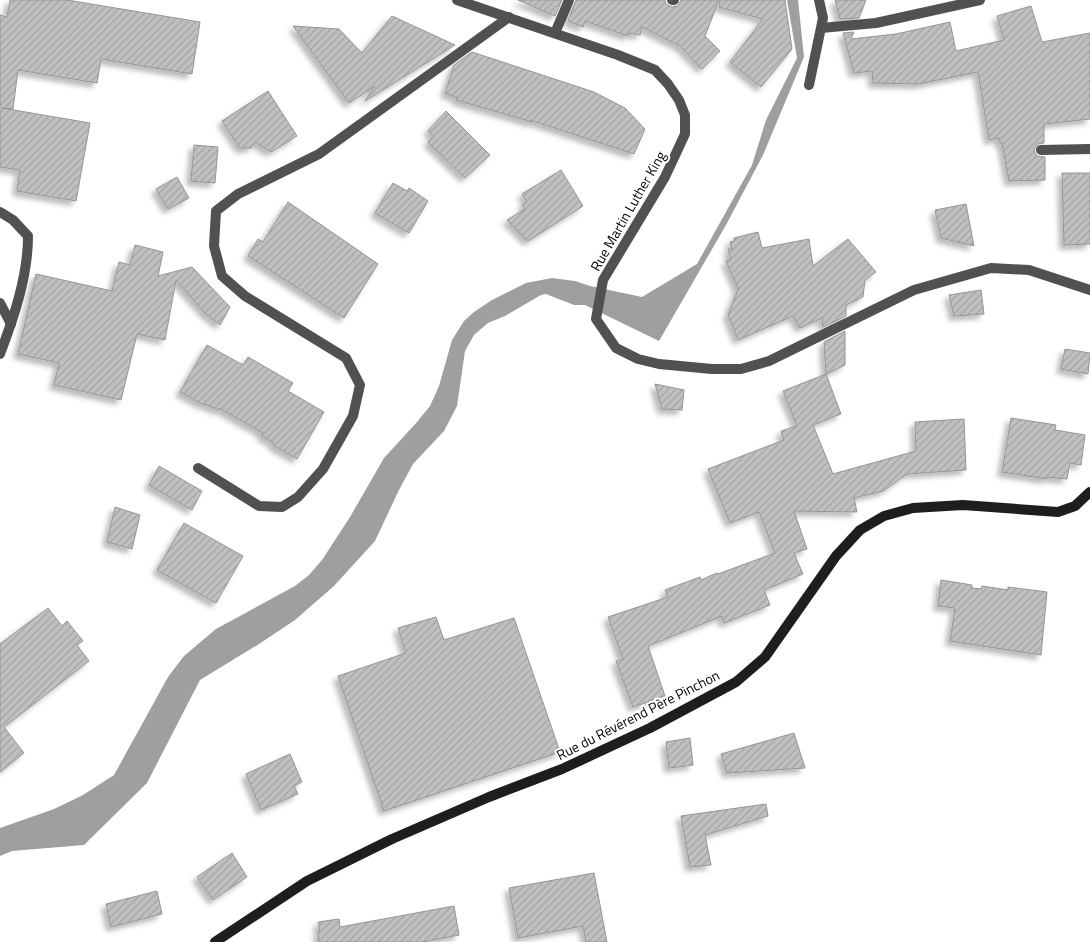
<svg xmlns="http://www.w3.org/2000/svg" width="1090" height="942" font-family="'Titillium Web',sans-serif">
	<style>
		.water { fill: #9f9f9f }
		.building { fill: url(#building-hatch); stroke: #959595; filter: url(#shadow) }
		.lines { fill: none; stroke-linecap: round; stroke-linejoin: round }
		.service { stroke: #515151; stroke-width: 10 }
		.minor { stroke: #515151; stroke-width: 10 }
		.tertiary { stroke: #515151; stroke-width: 10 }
		.secondary { stroke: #1e1e1e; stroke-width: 10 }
		.labels { text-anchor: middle; stroke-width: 4; stroke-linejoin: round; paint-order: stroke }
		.street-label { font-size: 14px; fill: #000; stroke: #fff }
	</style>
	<defs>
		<pattern id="building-hatch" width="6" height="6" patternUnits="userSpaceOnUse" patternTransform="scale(1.25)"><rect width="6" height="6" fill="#c0c0c0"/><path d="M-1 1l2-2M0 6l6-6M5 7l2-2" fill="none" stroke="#a3a3a3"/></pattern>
		<filter id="shadow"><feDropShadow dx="-4.5" dy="4.5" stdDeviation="2.5" flood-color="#0004"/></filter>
	</defs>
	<rect width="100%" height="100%" fill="#fff"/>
	<path class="water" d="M 787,0 L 798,0 L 804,57 L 763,155 L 726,225 L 659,341 L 585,305 L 574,305 L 546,294 L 541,295 L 505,316 L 488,323 L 474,335 L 465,351 L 457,406 L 444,431 L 413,464 L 399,490 L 375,541 L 334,586 L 295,620 L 259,644 L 200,680 L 147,783 L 84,845 L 12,851 L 0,856 L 0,828 L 54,809 L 83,795 L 114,775 L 168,677 L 184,656 L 216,629 L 295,586 L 309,575 L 322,560 L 350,517 L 384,458 L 417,422 L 430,406 L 439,386 L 452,340 L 464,321 L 474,312 L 492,300 L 526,283 L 552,278 L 575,281 L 590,286 L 642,297 L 697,264 L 752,165 L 766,120 L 797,58 Z"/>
	<path class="building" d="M 10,0 L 67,0 L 200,22 L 192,74 L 101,59 L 97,83 L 18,70 L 13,109 L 2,108 L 90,123 L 76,201 L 17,191 L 20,170 L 0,167 L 0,15 L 7,17 Z
		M 518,0 L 562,0 L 555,16 Z
		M 576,0 L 665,0 L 666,4 L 672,7 L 678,6 L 681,0 L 719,0 L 705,36 L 720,51 L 702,69 L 680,46 L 642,27 L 640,35 L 629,33 L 628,36 L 585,21 L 583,27 L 568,21 Z
		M 720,0 L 785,0 L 792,49 L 761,87 L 730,62 L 763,19 L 719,7 Z
		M 835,0 L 866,0 L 859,18 L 840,19 Z
		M 1031,6 L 1042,42 L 1090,33 L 1090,119 L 1044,124 L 1044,143 L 1037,144 L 1034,150 L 1037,156 L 1045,157 L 1045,180 L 1009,181 L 1002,143 L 1000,143 L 999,138 L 989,140 L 978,72 L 918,84 L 873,83 L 872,71 L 854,73 L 843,33 L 854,32 L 851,39 L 896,34 L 950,22 L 956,51 L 1004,40 L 997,16 Z
		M 392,16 L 455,45 L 365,101 L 375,86 L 349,103 L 293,26 L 339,29 L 362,53 Z
		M 472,52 L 594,92 L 625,108 L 645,129 L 634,154 L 530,120 L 532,122 L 456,100 L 458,98 L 445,93 L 454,65 Z
		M 268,91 L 297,136 L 271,152 L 255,142 L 251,148 L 240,148 L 222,121 Z
		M 446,111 L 490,155 L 465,178 L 428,142 L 434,136 L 428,131 Z
		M 194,145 L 218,147 L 215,183 L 191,181 Z
		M 561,170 L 583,206 L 528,241 L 507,220 L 525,209 L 522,205 L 527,202 L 522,194 Z
		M 1062,173 L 1090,173 L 1090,244 L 1064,245 Z
		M 177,177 L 189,198 L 168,209 L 156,189 Z
		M 393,183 L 407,191 L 409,188 L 428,201 L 409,233 L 375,213 Z
		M 288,202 L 378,264 L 344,318 L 248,256 L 258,239 L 263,242 Z
		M 966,204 L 974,246 L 941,238 L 935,210 Z
		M 758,232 L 762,248 L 809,239 L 813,266 L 848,239 L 876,272 L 865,280 L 863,297 L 846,305 L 846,316 L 823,327 L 822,318 L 800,328 L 793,316 L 738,340 L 728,315 L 738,289 L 726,261 L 731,259 L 728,249 L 732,249 L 730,242 L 734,241 L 734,238 Z
		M 135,245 L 163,252 L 158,276 L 192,267 L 230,307 L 220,325 L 205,313 L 176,280 L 165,340 L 137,334 L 121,400 L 54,385 L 59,363 L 18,354 L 36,274 L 112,291 L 119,262 L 130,265 Z
		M 981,290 L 984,314 L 954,316 L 949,295 Z
		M 845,331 L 845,365 L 826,374 L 824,342 Z
		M 207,345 L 243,365 L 248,357 L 293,383 L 288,391 L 324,412 L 297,459 L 273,445 L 274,443 L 262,436 L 263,433 L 219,408 L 218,410 L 205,404 L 204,405 L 180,392 Z
		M 1065,349 L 1090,353 L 1088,374 L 1061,369 Z
		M 826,374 L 841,414 L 813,425 L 833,474 L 916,451 L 915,422 L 964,419 L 966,470 L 907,474 L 883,491 L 854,498 L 857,512 L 794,511 L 807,549 L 794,553 L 803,574 L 764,590 L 770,605 L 724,623 L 722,616 L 648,646 L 665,696 L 633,707 L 616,661 L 623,659 L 608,617 L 668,597 L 665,590 L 700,577 L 701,580 L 717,573 L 718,574 L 775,553 L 759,512 L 730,523 L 708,469 L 784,440 L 781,431 L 797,426 L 783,391 Z
		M 655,384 L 684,390 L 682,410 L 662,409 Z
		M 1011,418 L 1056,425 L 1055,430 L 1085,435 L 1081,465 L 1070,463 L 1067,479 L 1047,477 L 1047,479 L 1002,472 Z
		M 159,466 L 202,491 L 192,510 L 149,485 Z
		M 115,507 L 140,515 L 132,549 L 107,542 Z
		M 184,523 L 243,556 L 216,603 L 157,570 Z
		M 941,580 L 972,585 L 972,588 L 981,589 L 982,586 L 1008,590 L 1008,587 L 1047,592 L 1041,655 L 950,641 L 955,608 L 938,606 Z
		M 48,608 L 62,626 L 67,621 L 83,641 L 77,645 L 89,661 L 4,727 L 24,753 L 0,772 L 0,644 Z
		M 436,617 L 444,640 L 514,618 L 560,752 L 384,811 L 338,676 L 406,653 L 398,628 Z
		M 794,733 L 805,768 L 727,773 L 721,754 Z
		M 690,738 L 693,765 L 669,768 L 666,742 Z
		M 290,754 L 302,782 L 294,786 L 298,794 L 261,810 L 246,774 Z
		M 766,804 L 768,816 L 705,835 L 711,865 L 690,867 L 681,816 Z
		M 232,853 L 247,877 L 213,900 L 197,877 Z
		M 594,873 L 607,942 L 586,942 L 583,926 L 518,938 L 509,888 Z
		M 157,891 L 162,914 L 111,927 L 106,904 Z
		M 454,906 L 459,935 L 423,942 L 319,942 L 318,931 L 320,931 L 318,922 L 339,919 L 340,927 Z"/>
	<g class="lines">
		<path class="service" d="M 672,0 L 674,0
			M 555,33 L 569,0
			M 0,303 L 11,324"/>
		<path class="minor" d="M 821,28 L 876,23 L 980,0
			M 809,85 L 823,18 L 819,0
			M 1041,150 L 1090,149
			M 0,212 L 13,220 L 28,236 C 28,276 14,317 0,354
			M 198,468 L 259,506 L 282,507 L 298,497 L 323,469 L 353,416 L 360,385 L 346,358 L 245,296 L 222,276 L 214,246 L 216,211 L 238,194 L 319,154 L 509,17"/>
		<path class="tertiary" d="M 457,0 L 618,55 L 655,70 L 668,84 L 679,100 L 685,115 L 685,134 L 665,177 L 603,280 L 596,319 L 616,348 L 638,359 L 659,364 L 712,369 L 741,369 L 769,361 L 914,290 L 991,268 L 1029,270 L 1090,290"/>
		<path class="secondary" d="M 215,942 L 307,881 L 392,839 L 489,797 L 562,769 L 650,728 L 736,682 L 765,657 L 836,556 L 860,530 L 884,516 L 913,508 L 963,505 L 1058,512 L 1075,506 L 1090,492"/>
	</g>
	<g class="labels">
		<g class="street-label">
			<text transform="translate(628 211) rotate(-60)" y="5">Rue Martin Luther King</text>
			<text transform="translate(638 715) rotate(-27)" y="5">Rue du Révérend Père Pinchon</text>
		</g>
	</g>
</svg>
